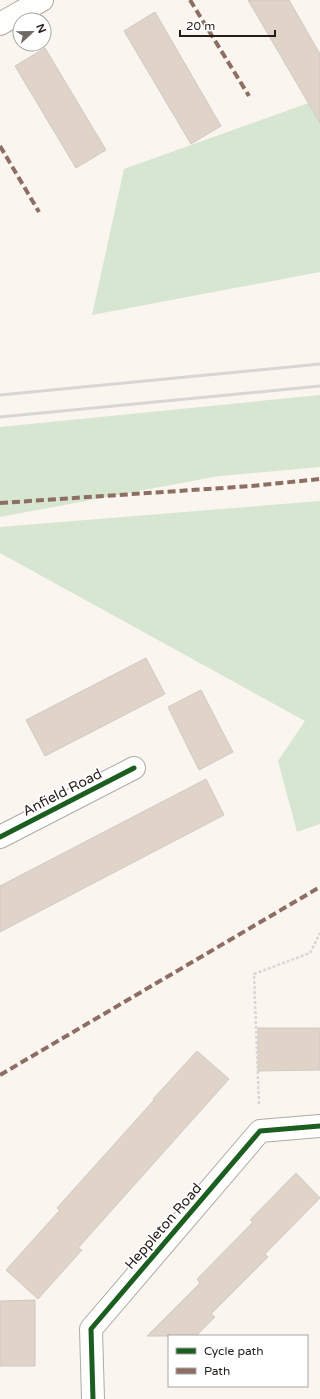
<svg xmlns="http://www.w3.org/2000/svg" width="320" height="1399" font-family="'Varela Round',sans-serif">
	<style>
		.green { fill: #d6e6d0 }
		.building { fill: #e0d3c8; stroke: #cfcac5 }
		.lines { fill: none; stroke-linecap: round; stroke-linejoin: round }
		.minor-casing { stroke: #afaaa6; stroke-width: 24 }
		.path { stroke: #d9d7d6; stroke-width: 2.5; stroke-dasharray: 3 2; stroke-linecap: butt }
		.minor { stroke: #fefefd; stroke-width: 22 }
		.rail { stroke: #d7d6d5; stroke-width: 3 }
		.quiet { stroke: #8d6e63; stroke-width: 4; stroke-dasharray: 8 4; stroke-linecap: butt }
		.cycleway-casing { stroke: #fff; stroke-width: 8 }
		.cycleway { stroke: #1b5e20; stroke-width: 5 }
		.labels { text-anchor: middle; stroke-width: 3.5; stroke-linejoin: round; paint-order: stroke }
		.street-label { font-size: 14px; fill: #231e1a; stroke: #fff }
	</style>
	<rect width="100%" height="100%" fill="#fbf5f0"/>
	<path class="green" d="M 320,99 L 320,272 L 92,315 L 124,169 Z
		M 320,395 L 320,467 L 219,476 L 0,517 L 0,427 Z
		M 320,501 L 320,824 L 297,832 L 278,761 L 305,721 L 0,553 L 0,527 Z"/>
	<path class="building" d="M 248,0 L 289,0 L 320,54 L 320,123 Z
		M 155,12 L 221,126 L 191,144 L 124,31 Z
		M 45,48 L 106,150 L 76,168 L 15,66 Z
		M 146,658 L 165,694 L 45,756 L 26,720 Z
		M 201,690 L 233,752 L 199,770 L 168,707 Z
		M 206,779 L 224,815 L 0,932 L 0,886 Z
		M 258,1028 L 320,1028 L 320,1070 L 258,1071 Z
		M 197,1051 L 229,1079 L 78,1248 L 82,1250 L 38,1299 L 6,1270 L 60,1210 L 57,1208 L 154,1100 L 153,1099 Z
		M 296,1173 L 320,1198 L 265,1254 L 268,1257 L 211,1314 L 215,1317 L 196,1336 L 147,1336 L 200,1283 L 197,1279 L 253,1222 L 250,1220 Z
		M 35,1300 L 35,1366 L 0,1366 L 0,1301 Z"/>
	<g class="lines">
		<g class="minor-casing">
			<path id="minor" d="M 0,24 L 42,0
				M 0,837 L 134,768
				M 93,1399 L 91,1329 L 260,1131 L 320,1126"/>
		</g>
		<path class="path" d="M 259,1104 L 254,974 L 310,953 L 320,933"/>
		<use href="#minor" class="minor"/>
		<path class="rail" d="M 0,395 L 320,364
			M 0,417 L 320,386"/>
		<path class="quiet" d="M 190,0 L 249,96
			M 0,146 L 39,212
			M 0,503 L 252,486 L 320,479
			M 0,1075 L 320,887"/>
		<g class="cycleway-casing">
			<path id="cycleway" d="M 0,837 L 134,768
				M 93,1399 L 91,1329 L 260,1131 L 320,1126"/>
		</g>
		<use href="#cycleway" class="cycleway"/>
	</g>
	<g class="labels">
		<g class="street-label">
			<text transform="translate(62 792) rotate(-27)" y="5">Anfield Road</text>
			<text transform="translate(163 1226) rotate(-49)" y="5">Heppleton Road</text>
		</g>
	</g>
	<rect x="168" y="1335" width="140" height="52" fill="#ffffff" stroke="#a7a5a3"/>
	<rect x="176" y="1348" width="20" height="6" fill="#1b5e20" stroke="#a7a5a3"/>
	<text x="204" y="1355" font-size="12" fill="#231e1a">Cycle path</text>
	<rect x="176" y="1368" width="20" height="6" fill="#8d6e63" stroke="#a7a5a3"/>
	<text x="204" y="1375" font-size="12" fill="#231e1a">Path</text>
	<g transform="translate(32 32) rotate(68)"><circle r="19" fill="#ffffff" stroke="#a7a5a3"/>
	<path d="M0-3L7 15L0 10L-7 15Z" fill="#6f6965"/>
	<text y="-6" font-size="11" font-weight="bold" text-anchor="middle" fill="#231e1a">N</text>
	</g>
	<path d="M180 30v6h95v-6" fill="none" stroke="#231e1a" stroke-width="2"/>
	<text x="186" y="30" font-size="12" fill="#231e1a" stroke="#ffffff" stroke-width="3" paint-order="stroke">20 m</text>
</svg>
